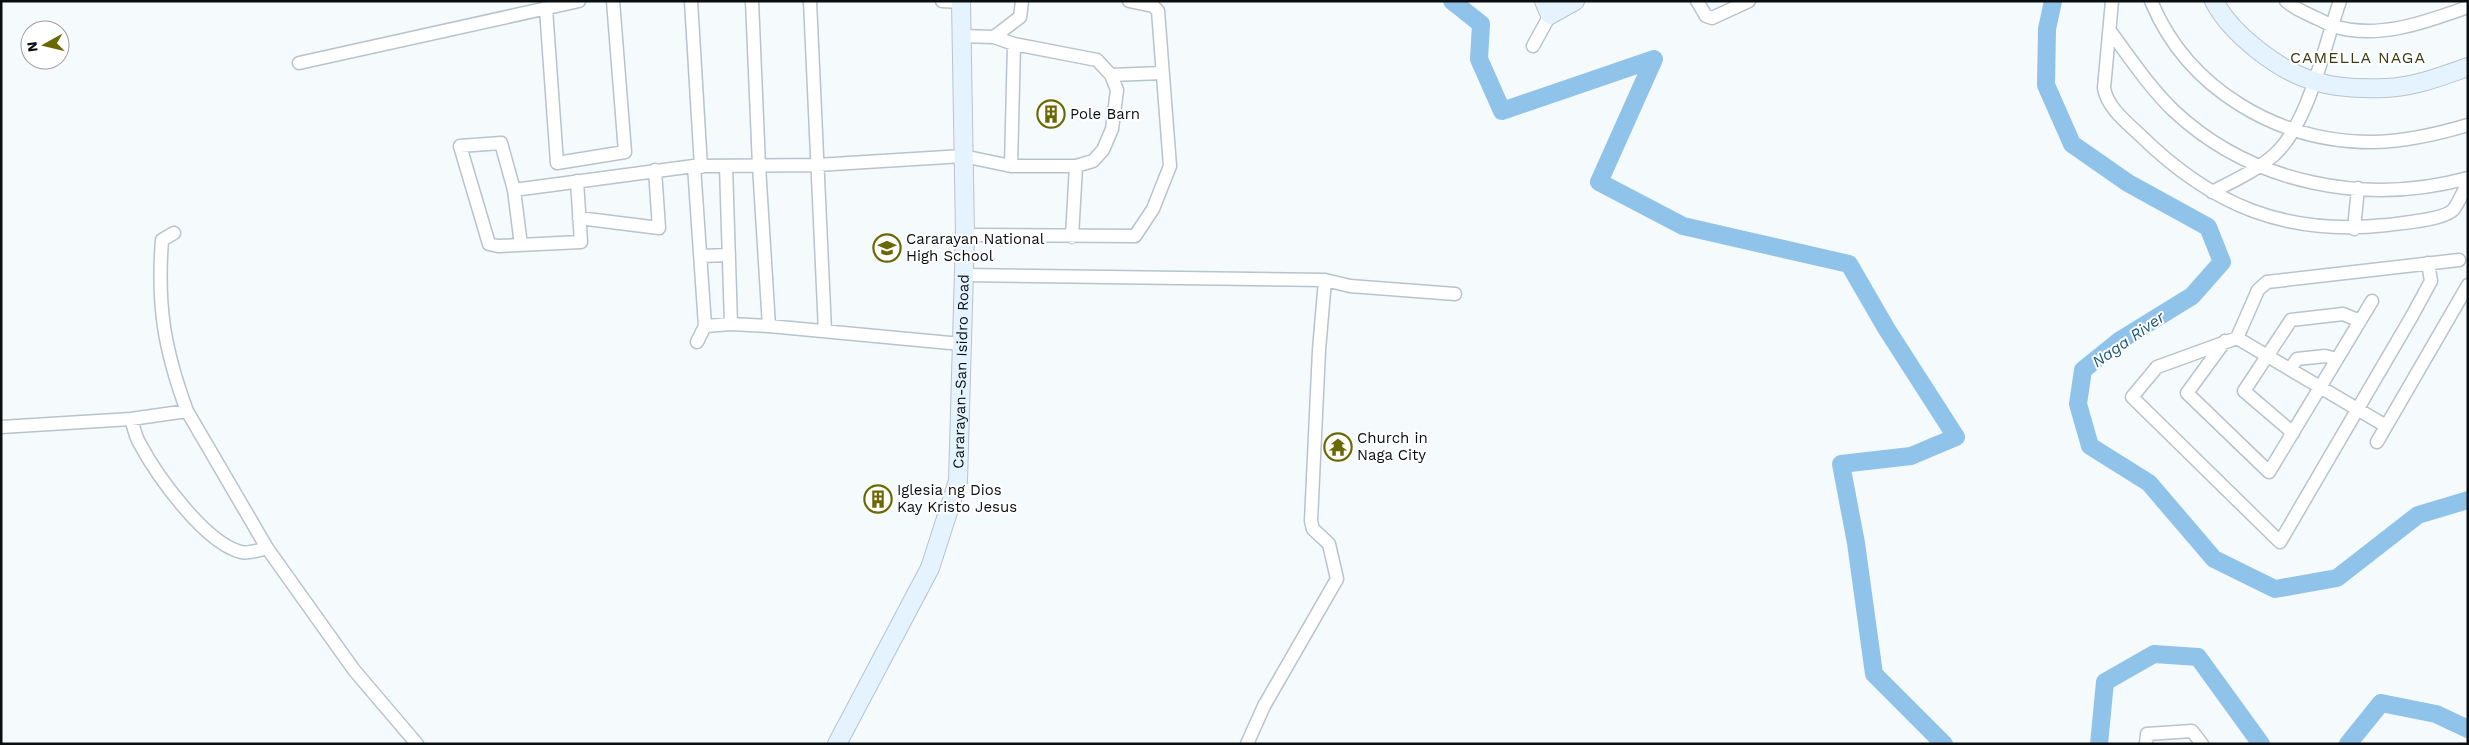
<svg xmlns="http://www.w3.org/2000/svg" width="2469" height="745" font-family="'Work Sans',sans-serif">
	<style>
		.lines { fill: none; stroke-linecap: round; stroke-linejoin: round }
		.river { stroke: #90c3ea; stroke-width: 18 }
		.street-casing { stroke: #b8c3cc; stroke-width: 15 }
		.secondary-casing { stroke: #b8c3cc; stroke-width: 20 }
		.street { stroke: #fff; stroke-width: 12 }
		.secondary { stroke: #e4f3fe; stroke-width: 18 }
		.labels { text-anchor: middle; stroke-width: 4; stroke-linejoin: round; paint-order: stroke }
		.poi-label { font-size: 15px; fill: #0b0e11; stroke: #fff; text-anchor: start }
		.street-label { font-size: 15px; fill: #0b0e11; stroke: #fff }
		.neighbourhood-label { font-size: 16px; letter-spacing: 1px; fill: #3b3b11; stroke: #fff }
		.water-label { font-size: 16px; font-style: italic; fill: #195479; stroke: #fff }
	</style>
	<rect width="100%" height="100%" fill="#f5fafd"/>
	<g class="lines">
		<path class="river" d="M 1452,1 L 1481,24 L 1479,59 L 1502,111 L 1654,59 L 1599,182 L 1683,226 L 1849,264 L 1886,328 L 1956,437 L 1911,456 L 1841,464 L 1856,543 L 1874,674 L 1944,744
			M 2053,1 L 2047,29 L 2046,85 L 2072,144 L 2128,183 L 2208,227 L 2222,262 L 2192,296 L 2119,341 L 2083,370 L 2078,404 L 2090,446 L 2149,483 L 2214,559 L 2275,589 L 2337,578 L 2418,515 L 2468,500
			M 2099,744 L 2105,682 L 2154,654 L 2198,657 L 2261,744
			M 2348,744 L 2381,703 L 2436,714 L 2468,729"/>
		<g class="street-casing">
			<path id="street" d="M 691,1 L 701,167
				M 752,1 L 759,166 L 769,326
				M 810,1 L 825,331
				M 942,1 L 961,2
				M 1697,1 L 1706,16 L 1712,18 L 1749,1
				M 2112,1 L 2104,88 C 2107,107 2126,122 2140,135 C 2212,206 2286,236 2387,225 C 2401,223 2443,220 2453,210 C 2459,203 2463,191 2468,183
				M 2151,1 C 2188,90 2279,143 2375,142 C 2406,141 2438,134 2468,125
				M 2286,1 C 2295,9 2306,13 2316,18 C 2322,20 2328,25 2333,26 C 2378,40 2426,22 2468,7
				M 546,9 L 557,163 L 625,152 L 613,1
				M 2110,31 C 2130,58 2150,88 2174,111 C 2252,184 2366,206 2468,178
				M 994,37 L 1020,17 L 1022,1
				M 1533,46 L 1550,15
				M 299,63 L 579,1
				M 1111,75 L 1162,73
				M 694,166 L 705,326 L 697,342
				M 726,166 L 731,324
				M 1011,166 L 1014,44
				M 514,190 L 694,166 L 817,165 L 963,156 L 1011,166 L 1076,166 L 1093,161 L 1103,150 L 1112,129 L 1117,90 L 1111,75 L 1097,60 L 1014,44 L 994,37 L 961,36
				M 2212,192 C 2233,181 2256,171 2274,155 C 2309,124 2324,46 2340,1
				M 579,218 L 659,228 L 655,170
				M 2354,229 L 2358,188
				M 174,233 L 162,240 C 157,305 164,349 187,411
				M 965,235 L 1135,236 L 1153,209 L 1170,166 L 1158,11 L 1153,6 L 1129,1
				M 1072,237 L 1076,166
				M 521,245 L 514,190 L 501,143 L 460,146 L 489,244 L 498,246 L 581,242 L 577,181
				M 701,256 L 729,255
				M 2428,263 L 2431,281 L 2412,316 L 2280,542 L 2132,397 L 2157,367 L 2237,338 L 2258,290 L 2267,282 L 2459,260
				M 964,275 L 1325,280 L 1350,286 L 1455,294
				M 705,326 L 731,324 L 769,326 L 961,344
				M 2237,338 L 2386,426
				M 2225,341 L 2187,393 L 2269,472 L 2372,301
				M 2290,369 L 2297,359 L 2325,356 L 2337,359
				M 131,419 C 134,427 135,437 140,444 C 157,476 205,543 241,552 C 248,554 260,550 267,548
				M 1,427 L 131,419 L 187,411 L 267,548 L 354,670 L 417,744
				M 2293,433 L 2244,391 L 2291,320 L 2343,314 L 2360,321
				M 2377,442 L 2468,285
				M 1247,744 L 1264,706 L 1337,579 L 1329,544 L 1313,529 L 1311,521 L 1319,350 L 1325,280
				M 2146,744 L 2147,734 L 2192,731 L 2202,744"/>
		</g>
		<g class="secondary-casing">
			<g id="secondary">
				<path d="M 1544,1 L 1550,15 L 1575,1"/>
				<path d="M 2214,1 C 2231,34 2279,71 2314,81 C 2336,88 2364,89 2386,88 C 2414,87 2442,76 2468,67"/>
				<path id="s1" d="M 837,744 L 930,568 L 958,481 L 965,235 L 961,1"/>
			</g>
		</g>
		<use href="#street" class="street"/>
		<use href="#secondary" class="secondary"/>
	</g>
	<defs>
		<g id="building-ring" transform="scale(1.4375)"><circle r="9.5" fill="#fff" stroke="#696802" stroke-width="1.5"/><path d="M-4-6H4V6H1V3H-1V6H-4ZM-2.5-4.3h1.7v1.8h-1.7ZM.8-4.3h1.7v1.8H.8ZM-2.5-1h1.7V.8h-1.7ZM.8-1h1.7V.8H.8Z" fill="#696802"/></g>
		<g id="school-ring" transform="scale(1.4375)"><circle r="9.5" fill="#fff" stroke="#696802" stroke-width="1.5"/><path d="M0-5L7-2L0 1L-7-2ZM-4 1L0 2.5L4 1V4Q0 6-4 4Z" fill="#696802"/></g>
		<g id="temple-ring" transform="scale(1.4375)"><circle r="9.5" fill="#fff" stroke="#696802" stroke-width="1.5"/><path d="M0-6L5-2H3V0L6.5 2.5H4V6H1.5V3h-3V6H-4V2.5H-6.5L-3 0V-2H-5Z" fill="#696802"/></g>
	</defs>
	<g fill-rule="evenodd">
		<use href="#building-ring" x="1051" y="114"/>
		<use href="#school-ring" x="887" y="248"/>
		<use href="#temple-ring" x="1338" y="447"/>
		<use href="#building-ring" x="878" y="499"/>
	</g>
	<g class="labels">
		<g class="poi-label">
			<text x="1070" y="119">Pole Barn</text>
			<text x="906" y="244">Cararayan National<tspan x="906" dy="17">High School</tspan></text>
			<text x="1357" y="443">Church in<tspan x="1357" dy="17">Naga City</tspan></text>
			<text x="897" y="495">Iglesia ng Dios<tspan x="897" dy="17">Kay Kristo Jesus</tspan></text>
		</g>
		<g class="street-label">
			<text dy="5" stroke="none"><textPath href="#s1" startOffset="400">Cararayan-San Isidro Road</textPath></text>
		</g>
		<g class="neighbourhood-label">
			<text x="2358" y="63">CAMELLA NAGA</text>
		</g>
		<g class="water-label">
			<text transform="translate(2128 339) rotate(-35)" y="6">Naga River</text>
		</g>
	</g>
	<rect width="2469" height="745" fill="none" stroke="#0b0e11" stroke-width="5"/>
	<g transform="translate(45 45) rotate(262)"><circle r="24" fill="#ffffff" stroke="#9d9fa0"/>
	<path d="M0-4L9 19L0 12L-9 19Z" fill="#696802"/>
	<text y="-8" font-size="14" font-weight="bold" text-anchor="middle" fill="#0b0e11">N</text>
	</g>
</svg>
